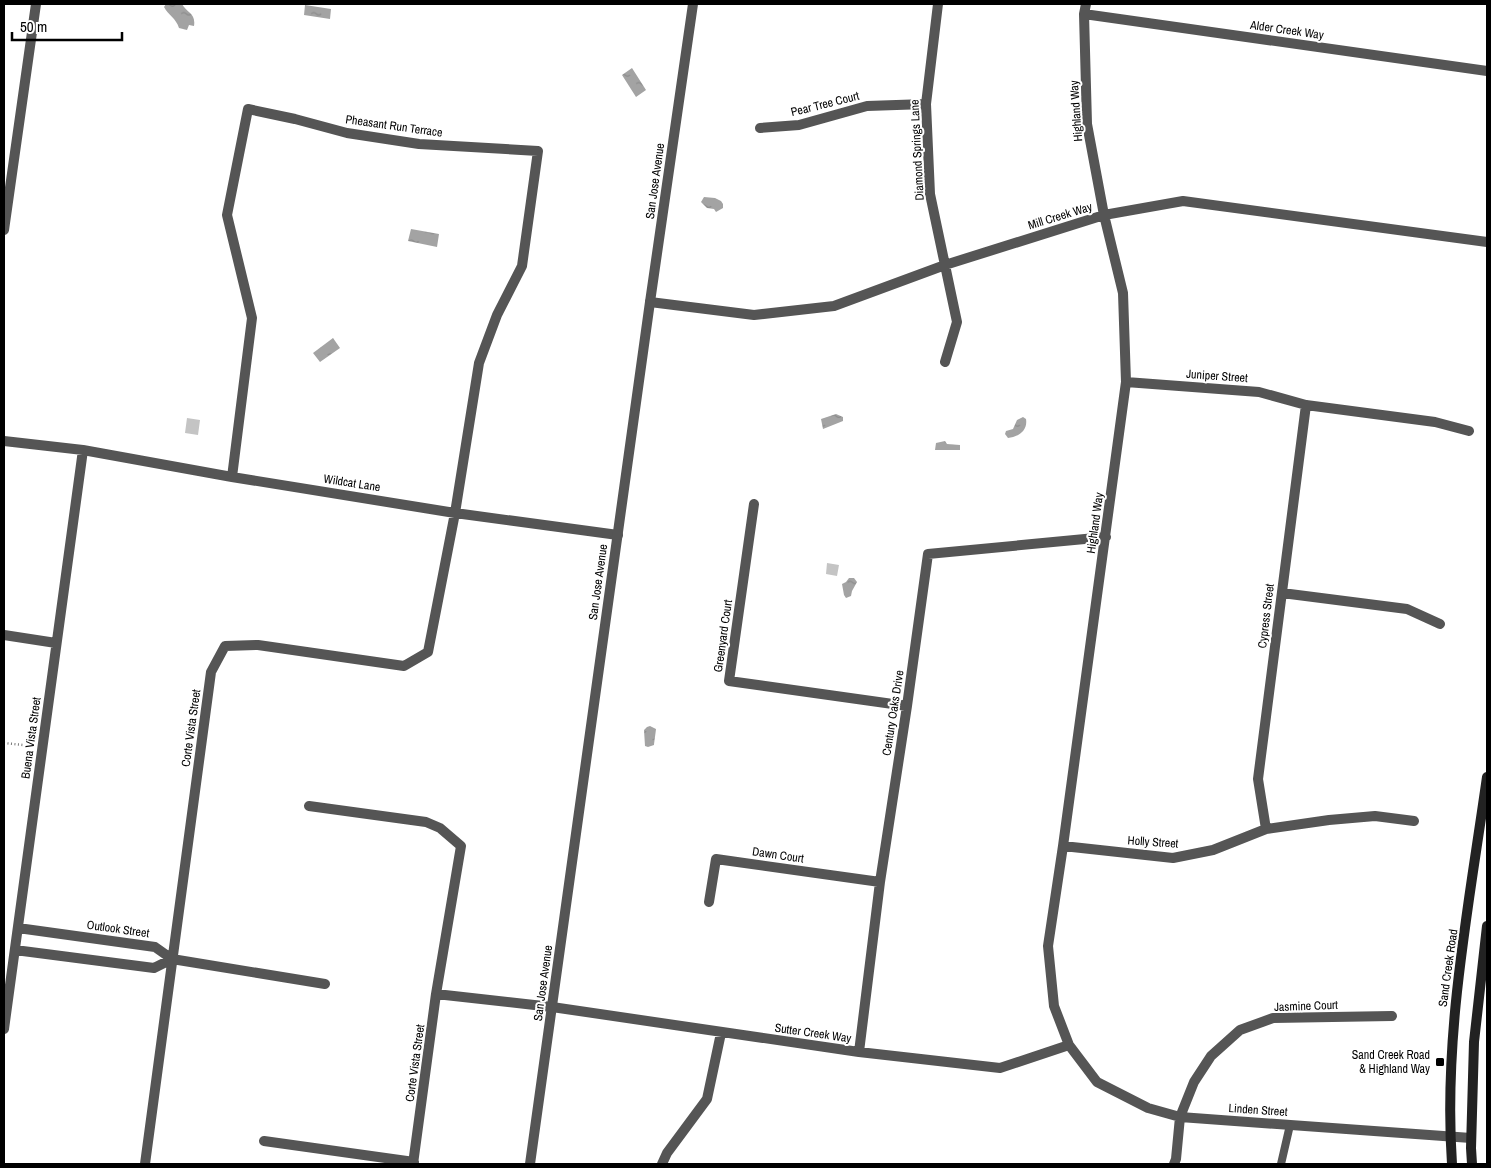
<svg xmlns="http://www.w3.org/2000/svg" width="1491" height="1168" font-family="'Archivo Narrow',sans-serif">
	<style>
		.water { fill: url(#water-ripples) }
		.building { fill: #c4c4c4 }
		.lines { fill: none; stroke-linecap: round; stroke-linejoin: round }
		.path { stroke: #777; stroke-width: 2.5; stroke-dasharray: 1 2.5; stroke-linecap: butt }
		.service { stroke: #555; stroke-width: 8 }
		.minor { stroke: #555; stroke-width: 10 }
		.tertiary { stroke: #555; stroke-width: 10 }
		.secondary { stroke: #222; stroke-width: 10 }
		.poi-dot { fill: #000; stroke: #fff; stroke-width: 2 }
		.labels { text-anchor: middle; stroke-width: 4; stroke-linejoin: round; paint-order: stroke }
		.street-label { font-size: 12px; fill: #000; stroke: #fff }
		.poi-label { font-size: 12px; fill: #000; stroke: #fff; text-anchor: end }
	</style>
	<defs>
		<pattern id="water-ripples" width="26" height="14" patternUnits="userSpaceOnUse" patternTransform="scale(1.25)"><rect width="26" height="14" fill="#a3a3a3"/><path d="M2 4q2-2 4 0t4 0M15 11q2-2 4 0t4 0" fill="none" stroke="#8b8b8b"/></pattern>
	</defs>
	<rect width="100%" height="100%" fill="#fff"/>
	<path class="water" d="M 166,4 L 182,4 C 187,13 196,13 194,26 L 189,25 L 187,30 L 179,28 C 176,18 168,15 164,7 Z
		M 305,5 L 331,9 L 330,19 L 304,15 Z
		M 632,68 L 646,90 L 636,97 L 622,75 Z
		M 704,197 L 715,198 L 721,201 L 723,204 L 723,208 L 716,212 L 714,209 L 707,208 L 701,202 Z
		M 411,229 L 439,234 L 437,247 L 408,241 Z
		M 333,338 L 340,348 L 320,362 L 313,353 Z
		M 836,414 L 843,417 L 843,421 L 823,429 L 821,419 Z
		M 1023,417 L 1026,419 C 1028,431 1018,437 1008,438 L 1005,434 L 1006,431 L 1013,429 L 1017,420 Z
		M 945,441 L 947,444 L 960,445 L 960,450 L 935,450 L 936,443 Z
		M 849,578 L 854,578 L 857,582 L 852,591 L 851,596 L 846,598 L 844,595 L 842,584 L 846,582 Z
		M 650,726 L 656,729 C 656,730 654,744 654,745 L 648,747 L 645,746 L 644,730 L 647,727 Z"/>
	<path class="building" d="M 187,418 L 200,420 L 198,435 L 185,433 Z
		M 827,563 L 839,565 L 837,576 L 826,574 Z"/>
	<g class="lines">
		<path class="path" d="M 4,743 L 32,746"/>
		<path class="service" d="M 1281,1164 L 1290,1125"/>
		<path class="minor" d="M 938,4 L 926,104 L 930,194 L 957,322 L 945,362
			M 1086,4 L 1084,14 L 1087,124 L 1104,215 L 1123,293 L 1126,382 L 1063,846 L 1048,946 L 1054,1006 L 1069,1045 L 1097,1082 L 1148,1108 L 1180,1117 L 1471,1138
			M 1084,14 L 1487,71
			M 760,128 L 799,125 L 867,106 L 926,104
			M 4,230 L 36,4
			M 650,302 L 754,315 L 834,306 L 945,265 L 1104,215 L 1183,201 L 1487,242
			M 1126,382 L 1259,392 L 1306,405 L 1435,422 L 1469,431
			M 4,441 L 83,450 L 232,477 L 455,513 L 618,535
			M 754,504 L 729,681 L 907,706
			M 1282,593 L 1407,609 L 1440,624
			M 4,635 L 56,643
			M 309,806 L 426,822 L 440,828 L 461,846 L 436,994 L 413,1164
			M 1266,829 L 1258,779 L 1306,405
			M 1063,846 L 1173,858 L 1213,850 L 1266,829 L 1329,820 L 1375,816 L 1414,821
			M 709,902 L 716,859 L 880,882
			M 18,928 L 155,947 L 172,959 L 325,984
			M 15,950 L 154,968 L 172,959
			M 436,994 L 552,1007 L 859,1052 L 1000,1068 L 1069,1045
			M 4,1029 L 83,450
			M 859,1052 L 880,882 L 907,706 L 928,554 L 1106,537
			M 264,1141 L 414,1162
			M 145,1164 L 211,672 L 225,646 L 258,645 L 404,666 L 428,652 L 455,513 L 479,363 L 497,315 L 522,266 L 538,151 L 419,144 L 347,133 L 295,119 L 248,109 L 227,215 L 252,318 L 232,477
			M 662,1164 L 667,1153 L 707,1099 L 721,1033
			M 1174,1164 L 1176,1159 L 1180,1117 L 1194,1082 L 1211,1056 L 1240,1030 L 1273,1018 L 1392,1016"/>
		<path class="tertiary" d="M 530,1164 L 650,302 L 693,4"/>
		<path class="secondary" d="M 1452,1164 C 1443,1035 1469,905 1487,777
			M 1472,1164 L 1471,1148 L 1474,1042 L 1487,926"/>
	</g>
	<rect class="poi-dot" x="1435" y="1057" width="10" height="10" rx="2.5"/>
	<g class="labels">
		<g class="street-label">
			<text transform="translate(1287 30) rotate(8)" y="4">Alder Creek Way</text>
			<text transform="translate(825 104) rotate(-14)" y="4">Pear Tree Court</text>
			<text transform="translate(1076 111) rotate(-94)" y="4">Highland Way</text>
			<text transform="translate(394 126) rotate(8)" y="4">Pheasant Run Terrace</text>
			<text transform="translate(917 150) rotate(-93)" y="4">Diamond Springs Lane</text>
			<text transform="translate(655 181) rotate(-82)" y="4">San Jose Avenue</text>
			<text transform="translate(1060 216) rotate(-17)" y="4">Mill Creek Way</text>
			<text transform="translate(1217 376) rotate(4)" y="4">Juniper Street</text>
			<text transform="translate(352 483) rotate(9)" y="4">Wildcat Lane</text>
			<text transform="translate(1095 523) rotate(-82)" y="4">Highland Way</text>
			<text transform="translate(598 582) rotate(-82)" y="4">San Jose Avenue</text>
			<text transform="translate(1266 616) rotate(-83)" y="4">Cypress Street</text>
			<text transform="translate(723 636) rotate(-82)" y="4">Greenyard Court</text>
			<text transform="translate(893 713) rotate(-81)" y="4">Century Oaks Drive</text>
			<text transform="translate(191 728) rotate(-82)" y="4">Corte Vista Street</text>
			<text transform="translate(31 738) rotate(-82)" y="4">Buena Vista Street</text>
			<text transform="translate(1153 842) rotate(4)" y="4">Holly Street</text>
			<text transform="translate(778 855) rotate(8)" y="4">Dawn Court</text>
			<text transform="translate(118 929) rotate(8)" y="4">Outlook Street</text>
			<text transform="translate(1448 968) rotate(-82)" y="4">Sand Creek Road</text>
			<text transform="translate(543 983) rotate(-82)" y="4">San Jose Avenue</text>
			<text transform="translate(1306 1006) rotate(-2)" y="4">Jasmine Court</text>
			<text transform="translate(813 1033) rotate(8)" y="4">Sutter Creek Way</text>
			<text transform="translate(415 1063) rotate(-82)" y="4">Corte Vista Street</text>
			<text transform="translate(1258 1110) rotate(4)" y="4">Linden Street</text>
		</g>
		<g class="poi-label">
			<text x="1430" y="1059">Sand Creek Road<tspan x="1430" dy="14">&amp; Highland Way</tspan></text>
		</g>
	</g>
	<rect width="1491" height="1168" fill="none" stroke="#000000" stroke-width="10"/>
	<path d="M12 32v8h110v-8" fill="none" stroke="#000000" stroke-width="2.5"/>
	<text x="20" y="32" font-size="15" fill="#000000" stroke="#ffffff" stroke-width="4" paint-order="stroke">50 m</text>
</svg>
